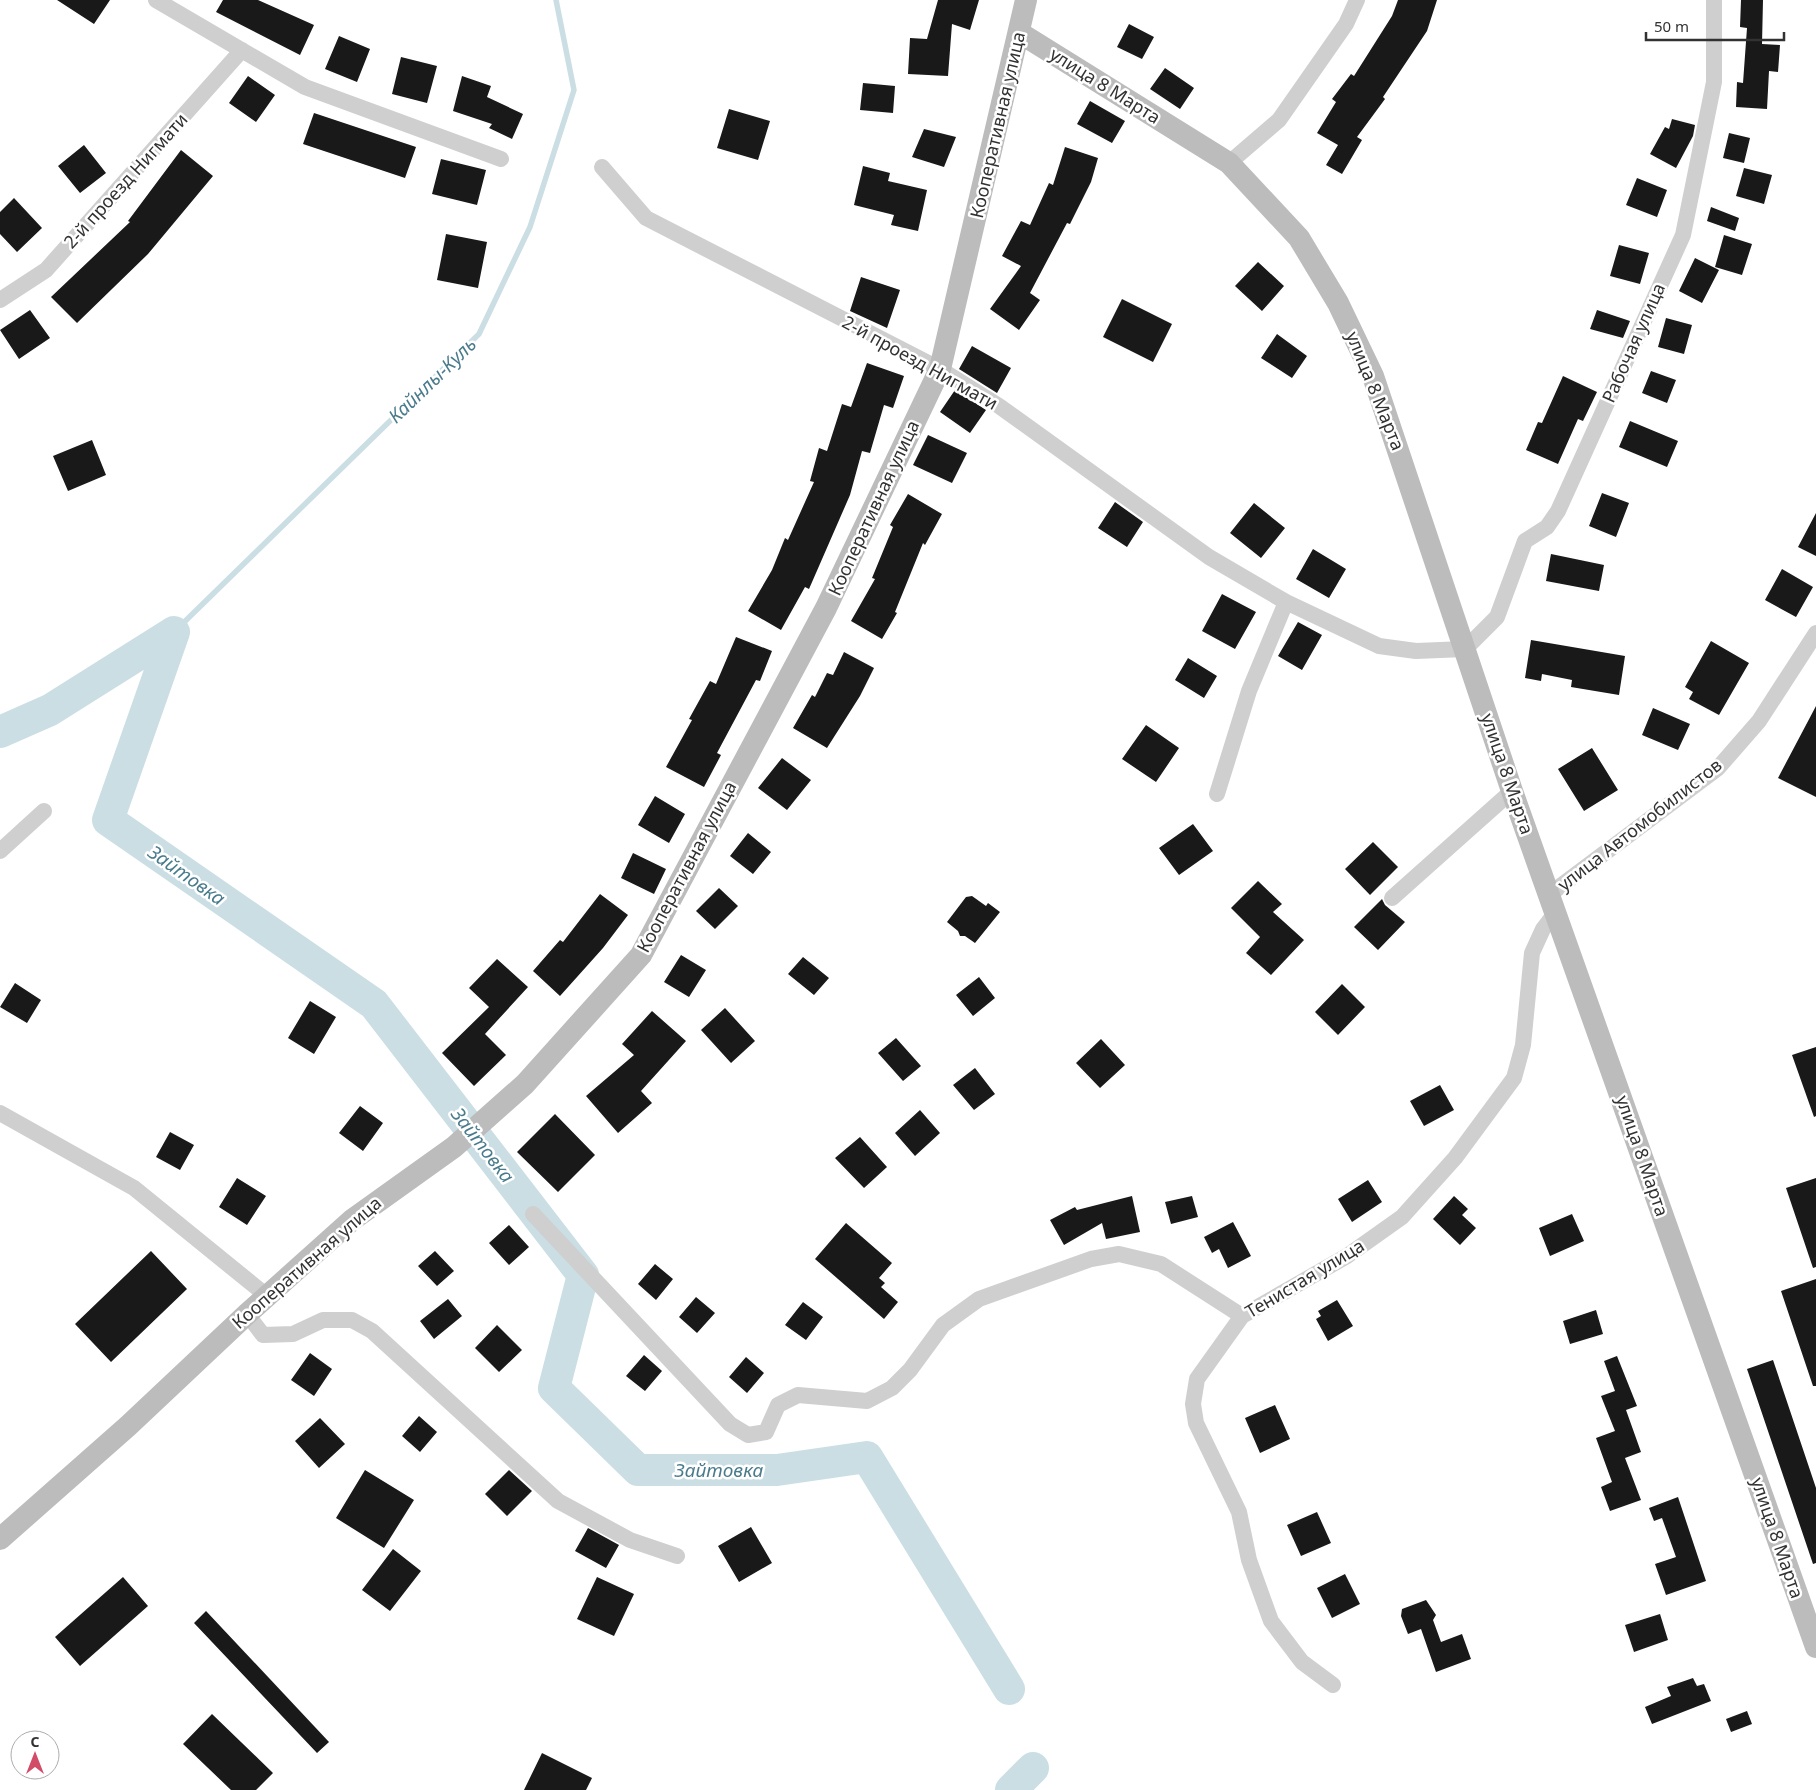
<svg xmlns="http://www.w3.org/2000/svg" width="1816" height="1790" font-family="'Noto Sans',sans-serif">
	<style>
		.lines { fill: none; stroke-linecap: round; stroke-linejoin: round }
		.stream { stroke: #cadee4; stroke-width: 5.5 }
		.river { stroke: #cadee4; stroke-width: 32 }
		.building { fill: #191919 }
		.street { stroke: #cfcfcf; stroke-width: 16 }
		.secondary { stroke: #bcbcbc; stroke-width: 22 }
		.labels { text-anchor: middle; stroke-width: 5; stroke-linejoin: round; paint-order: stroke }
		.street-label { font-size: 18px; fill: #323232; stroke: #fff }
		.water-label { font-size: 19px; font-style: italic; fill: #497b8c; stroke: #fff }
	</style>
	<rect width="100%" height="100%" fill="#fff"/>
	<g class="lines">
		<path class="stream" d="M 174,632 L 479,334 L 530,227 L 574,90 L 556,0"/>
		<path class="river" d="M 0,732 L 50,710 L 174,632 L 108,820 L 374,1004 L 583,1275 L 554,1388 L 638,1470 L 777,1470 L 867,1457 L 1009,1689
			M 1011,1790 L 1033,1768"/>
	</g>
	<path class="building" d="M 57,0 L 110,0 L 94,24 Z
		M 223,0 L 258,0 L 314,25 L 300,55 L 216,12 Z
		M 938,0 L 979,0 L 970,30 L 952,24 L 948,76 L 908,74 L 910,38 L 927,39 Z
		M 1398,0 L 1437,0 L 1427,31 L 1383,97 L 1385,99 L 1357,137 L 1362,140 L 1342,174 L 1326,165 L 1338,145 L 1317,133 L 1336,102 L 1332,99 L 1351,74 L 1354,76 L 1392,16 Z
		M 1741,0 L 1763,0 L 1762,44 L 1780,45 L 1778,72 L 1769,71 L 1767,109 L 1736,107 L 1737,82 L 1743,83 L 1747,28 L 1740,27 Z
		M 1129,24 L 1154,37 L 1142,59 L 1117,47 Z
		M 339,36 L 370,49 L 357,82 L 325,69 Z
		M 401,57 L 437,66 L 427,103 L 392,94 Z
		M 1165,68 L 1194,88 L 1180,109 L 1150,89 Z
		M 248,76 L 275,95 L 256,122 L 229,103 Z
		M 462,76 L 491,86 L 487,97 L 523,114 L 512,139 L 489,128 L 492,124 L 453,111 Z
		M 863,83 L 895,86 L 893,113 L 860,110 Z
		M 1090,101 L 1125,121 L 1112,143 L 1077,124 Z
		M 729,109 L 770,121 L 758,160 L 717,148 Z
		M 314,113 L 416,147 L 405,178 L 303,144 Z
		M 1672,119 L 1695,125 L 1693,136 L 1676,168 L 1650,154 L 1665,127 L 1669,129 Z
		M 924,129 L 956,137 L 944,167 L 912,157 Z
		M 1729,133 L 1750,138 L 1744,163 L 1723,158 Z
		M 84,145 L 106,173 L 80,193 L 58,166 Z
		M 1065,147 L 1098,158 L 1091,182 L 1070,224 L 1067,223 L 1030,293 L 1040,300 L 1019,330 L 990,309 L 1021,266 L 1002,256 L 1021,221 L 1030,225 L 1049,183 L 1053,185 Z
		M 181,150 L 213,176 L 148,254 L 77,323 L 51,297 L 130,222 L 128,221 Z
		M 441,159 L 486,170 L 477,205 L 432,194 Z
		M 863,166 L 890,173 L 888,181 L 927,190 L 918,231 L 891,225 L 894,215 L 854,205 Z
		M 1744,168 L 1772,175 L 1764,204 L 1736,196 Z
		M 1637,178 L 1667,190 L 1657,217 L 1626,205 Z
		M 14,198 L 42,228 L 17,252 L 0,234 L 0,212 Z
		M 1711,207 L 1739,218 L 1735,231 L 1707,221 Z
		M 446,234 L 487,242 L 478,288 L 437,280 Z
		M 1724,235 L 1752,244 L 1742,275 L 1715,267 Z
		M 1619,245 L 1649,253 L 1640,284 L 1610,276 Z
		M 1695,258 L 1719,270 L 1702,303 L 1679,291 Z
		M 1258,262 L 1284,286 L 1262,311 L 1235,286 Z
		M 861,277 L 900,290 L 887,328 L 850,311 Z
		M 1122,299 L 1172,324 L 1153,362 L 1103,337 Z
		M 30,310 L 50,338 L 19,359 L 0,330 Z
		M 1597,310 L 1630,321 L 1623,338 L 1590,329 Z
		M 1666,318 L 1692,325 L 1684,354 L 1658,347 Z
		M 1277,334 L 1307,356 L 1292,378 L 1261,358 Z
		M 972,346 L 1011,368 L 997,393 L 959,369 Z
		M 867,363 L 904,376 L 893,408 L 884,405 L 870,453 L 862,451 L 850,495 L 809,589 L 805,587 L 781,630 L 748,611 L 772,570 L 785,538 L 788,540 L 814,482 L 810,481 L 819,448 L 827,451 L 842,404 L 851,407 Z
		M 1651,371 L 1676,380 L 1667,403 L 1642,393 Z
		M 1563,376 L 1597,392 L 1583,421 L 1578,419 L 1558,464 L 1526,450 L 1538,422 L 1542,423 Z
		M 955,390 L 986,410 L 970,433 L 940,412 Z
		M 1630,421 L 1678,441 L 1667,467 L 1619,447 Z
		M 928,435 L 967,453 L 952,483 L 913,465 Z
		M 92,440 L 106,475 L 68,491 L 53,456 Z
		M 1602,493 L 1629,503 L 1616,537 L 1589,526 Z
		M 908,494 L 942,514 L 925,545 L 923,543 L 895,612 L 897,613 L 882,639 L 851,621 L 875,579 L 872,578 L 893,527 L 890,525 Z
		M 1115,502 L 1143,522 L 1127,547 L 1098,528 Z
		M 1254,503 L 1285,528 L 1261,558 L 1230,533 Z
		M 1816,513 L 1816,556 L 1798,547 Z
		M 1313,549 L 1346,569 L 1329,598 L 1296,579 Z
		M 1551,554 L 1604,565 L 1599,591 L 1546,581 Z
		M 1782,569 L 1813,587 L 1796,617 L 1765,600 Z
		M 1222,594 L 1256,612 L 1235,649 L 1202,631 Z
		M 1298,622 L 1322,635 L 1302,670 L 1278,656 Z
		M 736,637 L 772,651 L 760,681 L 756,680 L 717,753 L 721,755 L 704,787 L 666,767 L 692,720 L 689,719 L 710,681 L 716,684 Z
		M 1531,640 L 1625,656 L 1619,695 L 1571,687 L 1572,680 L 1542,674 L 1541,681 L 1525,678 Z
		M 1711,641 L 1749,663 L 1719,715 L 1689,699 L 1693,692 L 1685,687 Z
		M 844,652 L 874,668 L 860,696 L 827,748 L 793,728 L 812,695 L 815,697 L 827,673 L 833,675 Z
		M 1188,658 L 1217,676 L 1204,698 L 1175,680 Z
		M 1816,706 L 1816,797 L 1778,778 Z
		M 1653,708 L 1690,724 L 1678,750 L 1642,735 Z
		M 1146,725 L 1179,748 L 1156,782 L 1122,759 Z
		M 1592,748 L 1618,790 L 1584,811 L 1558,769 Z
		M 782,758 L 811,780 L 787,810 L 758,788 Z
		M 655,796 L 685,814 L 669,843 L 638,825 Z
		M 1193,824 L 1213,851 L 1179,875 L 1159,848 Z
		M 748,833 L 771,852 L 753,874 L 730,856 Z
		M 1373,842 L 1398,867 L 1370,895 L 1345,869 Z
		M 633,853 L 666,869 L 654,894 L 621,878 Z
		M 1258,881 L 1282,904 L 1273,912 L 1304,940 L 1271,975 L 1246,953 L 1260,937 L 1231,908 Z
		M 719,888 L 738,906 L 715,929 L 696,911 Z
		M 600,894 L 628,915 L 603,948 L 560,996 L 533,971 L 560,940 L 563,942 Z
		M 972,896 L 986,906 L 988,903 L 1000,912 L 975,943 L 965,936 L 960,936 L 958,931 L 947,922 L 966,897 Z
		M 1382,899 L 1385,905 L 1405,922 L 1378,950 L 1354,927 Z
		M 681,955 L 706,970 L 689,997 L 664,982 Z
		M 803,957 L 829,978 L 814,995 L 788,974 Z
		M 497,959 L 528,987 L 485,1034 L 506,1055 L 474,1086 L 442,1053 L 489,1007 L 469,988 Z
		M 979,977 L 995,998 L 973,1016 L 956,995 Z
		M 15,983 L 41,1000 L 27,1023 L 0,1007 Z
		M 1342,984 L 1365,1007 L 1338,1035 L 1315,1012 Z
		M 310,1001 L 336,1017 L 314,1054 L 288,1038 Z
		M 725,1008 L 755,1041 L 731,1063 L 701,1030 Z
		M 652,1011 L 686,1041 L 641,1091 L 652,1103 L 618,1133 L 586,1096 L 634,1055 L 622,1044 Z
		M 896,1038 L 921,1066 L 903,1081 L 878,1053 Z
		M 1101,1039 L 1125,1065 L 1100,1088 L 1076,1063 Z
		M 1816,1047 L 1816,1116 L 1814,1117 L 1792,1055 Z
		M 975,1068 L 995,1094 L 974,1110 L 953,1085 Z
		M 1440,1085 L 1454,1110 L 1424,1126 L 1410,1101 Z
		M 360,1106 L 383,1123 L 363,1151 L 339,1133 Z
		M 920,1110 L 940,1133 L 915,1156 L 895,1133 Z
		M 555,1114 L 595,1155 L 558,1192 L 517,1152 Z
		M 170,1132 L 194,1145 L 180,1170 L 156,1157 Z
		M 860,1137 L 887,1167 L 864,1188 L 835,1158 Z
		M 237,1178 L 266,1196 L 247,1225 L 219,1207 Z
		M 1816,1178 L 1816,1267 L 1813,1268 L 1786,1188 Z
		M 1368,1180 L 1382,1202 L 1352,1222 L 1338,1199 Z
		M 1132,1196 L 1140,1232 L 1106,1239 L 1102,1223 L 1064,1245 L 1050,1220 L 1075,1207 L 1077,1210 Z
		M 1192,1196 L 1198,1217 L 1171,1224 L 1165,1202 Z
		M 1454,1196 L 1468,1209 L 1462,1215 L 1476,1228 L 1460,1245 L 1433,1219 Z
		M 1572,1214 L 1584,1241 L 1550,1256 L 1539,1228 Z
		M 1233,1222 L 1251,1256 L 1228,1268 L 1219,1249 L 1212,1253 L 1204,1237 Z
		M 846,1223 L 892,1263 L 879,1278 L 885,1283 L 881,1287 L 898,1302 L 884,1319 L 815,1259 Z
		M 509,1225 L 529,1247 L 509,1265 L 489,1243 Z
		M 151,1251 L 187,1289 L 111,1362 L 75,1324 Z
		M 435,1251 L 454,1271 L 437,1286 L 418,1266 Z
		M 655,1264 L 673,1279 L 656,1300 L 638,1284 Z
		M 1816,1279 L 1816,1386 L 1813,1386 L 1781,1291 Z
		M 696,1297 L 715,1313 L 697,1333 L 679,1317 Z
		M 448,1299 L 462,1316 L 434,1339 L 420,1321 Z
		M 1337,1300 L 1353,1326 L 1328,1341 L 1316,1319 L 1321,1316 L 1318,1311 Z
		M 803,1302 L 823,1317 L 806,1340 L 785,1325 Z
		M 1596,1310 L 1603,1334 L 1570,1344 L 1563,1321 Z
		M 497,1325 L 522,1350 L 499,1372 L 475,1348 Z
		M 310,1353 L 332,1369 L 314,1396 L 291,1380 Z
		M 644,1355 L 662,1371 L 645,1391 L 626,1376 Z
		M 1617,1356 L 1637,1406 L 1626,1410 L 1641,1452 L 1625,1458 L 1641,1500 L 1610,1511 L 1601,1487 L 1612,1482 L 1596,1438 L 1615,1431 L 1601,1396 L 1615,1391 L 1604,1361 Z
		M 746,1357 L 764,1373 L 747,1393 L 729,1377 Z
		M 1773,1360 L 1816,1488 L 1816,1563 L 1813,1564 L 1747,1369 Z
		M 1275,1405 L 1290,1439 L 1260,1453 L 1245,1418 Z
		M 419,1416 L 437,1432 L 420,1452 L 402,1436 Z
		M 320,1418 L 345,1444 L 319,1468 L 295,1441 Z
		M 365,1470 L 414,1500 L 384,1548 L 336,1518 Z
		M 509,1470 L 532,1491 L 507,1516 L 485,1494 Z
		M 1678,1497 L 1706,1581 L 1666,1595 L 1655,1564 L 1676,1557 L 1662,1518 L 1654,1521 L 1649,1508 Z
		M 1317,1512 L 1331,1543 L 1301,1556 L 1287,1525 Z
		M 751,1527 L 772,1563 L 739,1582 L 718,1546 Z
		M 588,1528 L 619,1545 L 606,1568 L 575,1551 Z
		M 393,1549 L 421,1571 L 390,1611 L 362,1590 Z
		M 1345,1574 L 1360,1604 L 1332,1618 L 1317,1588 Z
		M 123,1577 L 148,1606 L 80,1666 L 55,1637 Z
		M 597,1577 L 634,1594 L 614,1636 L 577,1619 Z
		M 1426,1600 L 1436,1615 L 1433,1620 L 1441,1642 L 1462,1634 L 1471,1659 L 1436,1672 L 1421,1629 L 1408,1634 L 1401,1616 L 1402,1609 Z
		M 206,1611 L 329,1742 L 317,1753 L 194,1623 Z
		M 1660,1614 L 1668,1640 L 1634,1652 L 1625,1625 Z
		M 1693,1678 L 1697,1686 L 1704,1684 L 1711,1701 L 1652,1724 L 1645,1707 L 1671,1696 L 1667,1687 Z
		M 1747,1711 L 1752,1724 L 1731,1732 L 1726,1719 Z
		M 212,1714 L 273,1773 L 256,1790 L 231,1790 L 183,1744 Z
		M 542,1753 L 592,1778 L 586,1790 L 524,1790 Z"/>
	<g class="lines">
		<path class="street" d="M 156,0 L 305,87 L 501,159
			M 1229,163 L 1279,120 L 1346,24 L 1357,0
			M 602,167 L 646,218 L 940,369 L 999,406 L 1209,557 L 1286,602 L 1379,646 L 1416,651 L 1465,649 L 1497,617 L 1525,541 L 1547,527 L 1558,511 L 1683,235 L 1714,82 L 1714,0
			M 0,300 L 46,270 L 242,50
			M 1217,794 L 1249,691 L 1286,602
			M 0,851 L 44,811
			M 1550,894 L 1718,768 L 1759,721 L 1816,633
			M 1392,898 L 1512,791
			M 0,1113 L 134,1188 L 267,1296
			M 533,1214 L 730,1424 L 748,1435 L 766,1432 L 778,1405 L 798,1395 L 867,1401 L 892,1388 L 910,1370 L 943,1325 L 979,1299 L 1091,1259 L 1119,1254 L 1161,1264 L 1242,1316
			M 247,1314 L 263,1335 L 293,1334 L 323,1320 L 352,1320 L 372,1331 L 558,1501 L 630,1540 L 677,1556
			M 1333,1685 L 1302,1662 L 1271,1621 L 1249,1560 L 1239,1512 L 1196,1423 L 1193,1404 L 1197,1379 L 1242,1316 L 1347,1256 L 1402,1217 L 1455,1158 L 1514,1078 L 1523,1045 L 1532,953 L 1543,929 L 1556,912"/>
		<path class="secondary" d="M 1020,33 L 1229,163 L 1299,238 L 1338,303 L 1373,376 L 1512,791 L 1816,1647
			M 0,1539 L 128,1426 L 247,1314 L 352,1220 L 454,1147 L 525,1084 L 641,955 L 826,608 L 940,369 L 1026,0"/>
	</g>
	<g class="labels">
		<g class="street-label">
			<text transform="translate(1105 86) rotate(32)" y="6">улица 8 Марта</text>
			<text transform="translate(998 125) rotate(-77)" y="6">Кооперативная улица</text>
			<text transform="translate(126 181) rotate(-48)" y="6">2-й проезд Нигмати</text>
			<text transform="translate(1634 343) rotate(-66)" y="6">Рабочая улица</text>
			<text transform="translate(920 363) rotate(29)" y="6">2-й проезд Нигмати</text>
			<text transform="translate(1375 391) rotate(68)" y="6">улица 8 Марта</text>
			<text transform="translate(874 508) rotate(-65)" y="6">Кооперативная улица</text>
			<text transform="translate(1507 774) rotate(71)" y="6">улица 8 Марта</text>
			<text transform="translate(1640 825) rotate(-38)" y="6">улица Автомобилистов</text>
			<text transform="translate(687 867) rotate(-62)" y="6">Кооперативная улица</text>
			<text transform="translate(1642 1156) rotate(71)" y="6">улица 8 Марта</text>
			<text transform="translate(307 1263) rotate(-41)" y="6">Кооперативная улица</text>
			<text transform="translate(1305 1279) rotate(-31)" y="6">Тенистая улица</text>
			<text transform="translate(1777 1538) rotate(71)" y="6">улица 8 Марта</text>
		</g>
		<g class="water-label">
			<text transform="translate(432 380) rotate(-44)" y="7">Кайнлы-Куль</text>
			<text transform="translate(187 875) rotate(35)" y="7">Зайтовка</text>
			<text transform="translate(483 1145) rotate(52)" y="7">Зайтовка</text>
			<text x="719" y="1477">Зайтовка</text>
		</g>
	</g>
	<g transform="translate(35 1755)"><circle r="24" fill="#ffffff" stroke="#adadad"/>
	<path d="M0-4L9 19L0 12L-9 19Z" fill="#d24c68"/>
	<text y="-8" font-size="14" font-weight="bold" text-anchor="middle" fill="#323232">С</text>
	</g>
	<path d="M1646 32v8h138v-8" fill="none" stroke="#323232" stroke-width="2.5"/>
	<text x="1654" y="32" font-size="15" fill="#323232" stroke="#ffffff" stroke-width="4" paint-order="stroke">50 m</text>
</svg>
